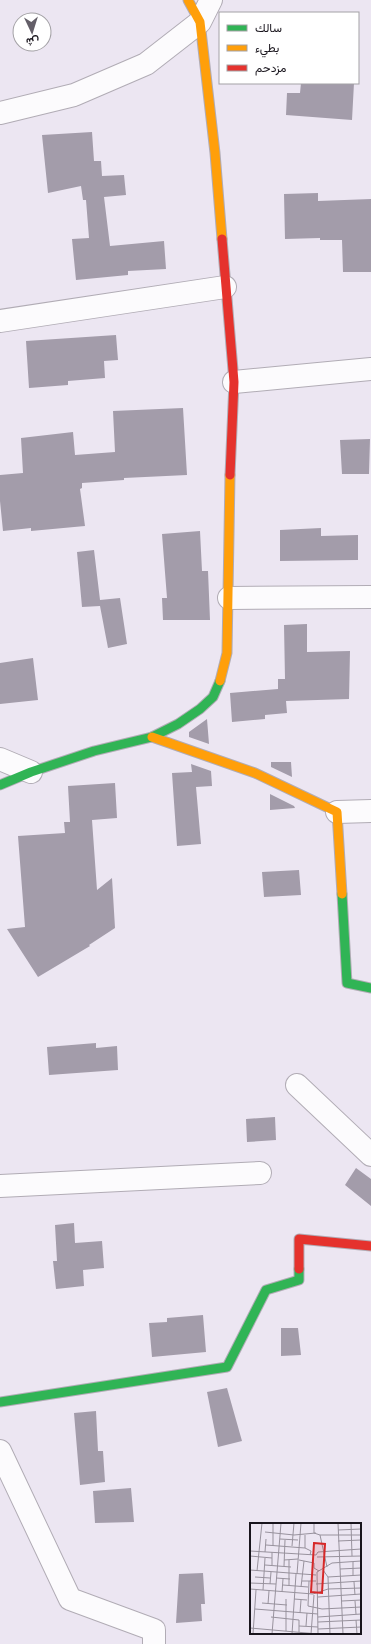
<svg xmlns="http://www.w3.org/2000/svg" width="371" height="1644" font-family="Spectral,Vazirmatn,serif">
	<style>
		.building { fill: #a39caa }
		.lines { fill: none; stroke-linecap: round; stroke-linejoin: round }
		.street-casing { stroke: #b1acb5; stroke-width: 24 }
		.fast-casing { stroke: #b1acb5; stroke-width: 11 }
		.slow-casing { stroke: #b1acb5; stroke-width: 11 }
		.jam-casing { stroke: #b1acb5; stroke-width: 11 }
		.street { stroke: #fcfbfd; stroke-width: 22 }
		.fast { stroke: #30b455; stroke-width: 9 }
		.slow { stroke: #ff9f0a; stroke-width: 9 }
		.jam { stroke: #e5322d; stroke-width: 9 }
		.inset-road { fill: none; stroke: #98929d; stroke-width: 1 }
		.view { fill: #d62828; fill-opacity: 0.15; stroke: #d62828; stroke-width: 2 }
		.inset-edge { fill: none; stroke: #19151d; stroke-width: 2 }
	</style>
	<rect width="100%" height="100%" fill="#ece6f2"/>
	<path class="building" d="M 301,83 L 354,83 L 352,120 L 286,115 L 287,93 L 300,93 Z
		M 92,132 L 94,161 L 101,161 L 102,176 L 124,175 L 126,195 L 104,197 L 110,246 L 164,241 L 166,269 L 128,271 L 128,275 L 76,280 L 72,239 L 89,238 L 86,200 L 83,200 L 81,186 L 48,193 L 42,135 Z
		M 318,193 L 318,201 L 371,199 L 371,272 L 343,272 L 342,240 L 320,240 L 320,238 L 285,239 L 284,194 Z
		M 116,335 L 118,360 L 104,361 L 105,378 L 68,381 L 68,385 L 29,388 L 26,341 Z
		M 183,408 L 187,475 L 124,478 L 124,480 L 82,483 L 82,488 L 80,489 L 85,526 L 31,531 L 31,528 L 3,531 L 0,501 L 0,475 L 23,473 L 21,438 L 73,432 L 75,455 L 115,452 L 113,411 Z
		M 370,439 L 369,474 L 342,474 L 340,440 Z
		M 321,528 L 321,536 L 358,535 L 358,560 L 280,561 L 280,530 Z
		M 200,531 L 202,571 L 208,571 L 210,620 L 163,620 L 162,598 L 167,598 L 162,534 Z
		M 94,550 L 100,600 L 120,598 L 127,644 L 108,648 L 100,606 L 82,607 L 77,552 Z
		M 307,624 L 307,652 L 350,651 L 349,699 L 286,701 L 287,713 L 265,715 L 265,719 L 232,722 L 230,693 L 278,689 L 278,679 L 285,679 L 284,625 Z
		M 33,658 L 38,700 L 0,704 L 0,663 Z
		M 207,719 L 209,744 L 189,737 L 189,732 Z
		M 271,762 L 291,762 L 292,777 L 271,767 Z
		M 191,764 L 211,771 L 212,786 L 196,787 L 201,844 L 177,846 L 172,773 L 192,772 Z
		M 115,783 L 117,818 L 92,820 L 97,890 L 112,878 L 115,928 L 89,945 L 90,946 L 38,977 L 7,929 L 25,927 L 18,836 L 65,833 L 64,822 L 70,822 L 68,786 Z
		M 270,794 L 294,806 L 295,808 L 270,810 Z
		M 299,870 L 301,895 L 264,897 L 262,872 Z
		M 96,1043 L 96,1048 L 117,1046 L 118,1070 L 49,1075 L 47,1047 Z
		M 275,1117 L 276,1140 L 247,1142 L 246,1119 Z
		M 356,1168 L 371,1179 L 371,1206 L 345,1185 Z
		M 74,1223 L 75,1243 L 102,1241 L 104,1268 L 83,1270 L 84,1286 L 56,1289 L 53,1261 L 57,1261 L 55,1225 Z
		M 203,1315 L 206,1352 L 152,1357 L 149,1323 L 167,1322 L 167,1318 Z
		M 281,1328 L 298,1328 L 301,1355 L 281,1356 Z
		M 227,1388 L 242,1441 L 218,1447 L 207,1392 Z
		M 96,1411 L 98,1451 L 103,1451 L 105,1482 L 80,1485 L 74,1413 Z
		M 131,1488 L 134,1522 L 95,1523 L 93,1491 Z
		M 203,1573 L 205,1604 L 201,1604 L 202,1621 L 176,1623 L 179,1574 Z"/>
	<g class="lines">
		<g class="street-casing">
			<path id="street" d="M 0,113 L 74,95 L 146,64 L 200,22 L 211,0
				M 0,321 L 225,287
				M 234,382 L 371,369
				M 229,598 L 371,597
				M 0,759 L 31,772
				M 337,812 L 371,811
				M 297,1085 L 371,1155
				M 0,1186 L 260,1173
				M 0,1451 L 70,1599 L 154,1630 L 154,1644"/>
		</g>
		<g class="fast-casing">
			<path id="fast" d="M 0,785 L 31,772 L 94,751 L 152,737 L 178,724 L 200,709 L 213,697 L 220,681
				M 342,894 L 347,983 L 371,988
				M 0,1402 L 227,1367 L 266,1290 L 299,1280 L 299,1269"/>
		</g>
		<g class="slow-casing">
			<path id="slow" d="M 188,0 L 200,22 L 215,153 L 222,239
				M 220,681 L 227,653 L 230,475
				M 152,737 L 255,773 L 337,812 L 342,894"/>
		</g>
		<g class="jam-casing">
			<path id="jam" d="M 222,239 L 234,382 L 230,475
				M 299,1269 L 299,1239 L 371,1246"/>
		</g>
		<use href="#street" class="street"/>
		<use href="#fast" class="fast"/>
		<use href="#slow" class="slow"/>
		<use href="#jam" class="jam"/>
	</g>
	<g transform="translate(250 1523)">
		<rect width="111" height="111" fill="#ece6f2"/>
		<path class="inset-road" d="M 64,0 L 64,10 L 70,12 L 111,12M 88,0 L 93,111M 101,0 L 102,33M 88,7 L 111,6M 15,9 L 44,12 L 66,10M 70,12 L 77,44M 30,16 L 48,17M 88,18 L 111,17M 16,22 L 55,25 L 61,28 L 60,32M 23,23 L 23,0M 42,23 L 44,0M 55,25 L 55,12M 0,28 L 66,32 L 68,29 L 111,26M 15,29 L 16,16M 0,33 L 22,35M 67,34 L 111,33M 34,37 L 48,36M 39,37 L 39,63M 49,37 L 64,40 L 64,45 L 69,48M 103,39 L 103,52M 15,42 L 41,44M 22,42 L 22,29M 34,43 L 35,17M 90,46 L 111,45M 0,47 L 66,52M 73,47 L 78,54 L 80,111M 7,48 L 12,0M 47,51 L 51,0M 5,54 L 20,55M 78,54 L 111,52M 26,55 L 40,56M 52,58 L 66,58M 59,58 L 58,83 L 72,86 L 111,84M 104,59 L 105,72M 0,60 L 26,61M 20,61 L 21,49M 66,61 L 111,58M 33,62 L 58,64M 51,64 L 54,38M 0,66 L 63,71 L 78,66 L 111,65M 13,67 L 15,35M 32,69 L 33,56M 68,74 L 111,71M 36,76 L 36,108M 44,76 L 57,77M 92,78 L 111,77M 105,78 L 106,91M 12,80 L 37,82M 18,81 L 19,68M 5,86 L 68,91M 50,90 L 51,77M 21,94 L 49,97 L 49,109M 68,94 L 111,91M 106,97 L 107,111M 68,99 L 111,97M 49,103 L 68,104M 56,103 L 57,90M 0,105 L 68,111M 68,106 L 111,104M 3,111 L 6,67M 22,111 L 31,0M 42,111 L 46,51M 61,111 L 64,72M 68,111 L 67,49 L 82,40 L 111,38"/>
		<path class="view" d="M 64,20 L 75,21 L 72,70 L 61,69 Z"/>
		<rect width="111" height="111" class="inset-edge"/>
	</g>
	<rect x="219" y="12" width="140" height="72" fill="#ffffff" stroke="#a3a1a5"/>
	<rect x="227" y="25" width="20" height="6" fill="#30b455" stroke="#a3a1a5"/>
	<text x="255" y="32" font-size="12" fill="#19151d">سالك</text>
	<rect x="227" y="45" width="20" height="6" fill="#ff9f0a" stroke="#a3a1a5"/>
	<text x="255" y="52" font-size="12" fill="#19151d">بطيء</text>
	<rect x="227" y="65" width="20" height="6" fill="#e5322d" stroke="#a3a1a5"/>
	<text x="255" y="72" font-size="12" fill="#19151d">مزدحم</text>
	<g transform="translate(32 32) rotate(176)"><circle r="19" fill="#ffffff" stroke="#a3a1a5"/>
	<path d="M0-3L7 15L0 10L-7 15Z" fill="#635e68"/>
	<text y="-6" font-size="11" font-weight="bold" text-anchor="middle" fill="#19151d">ش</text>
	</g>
</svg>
